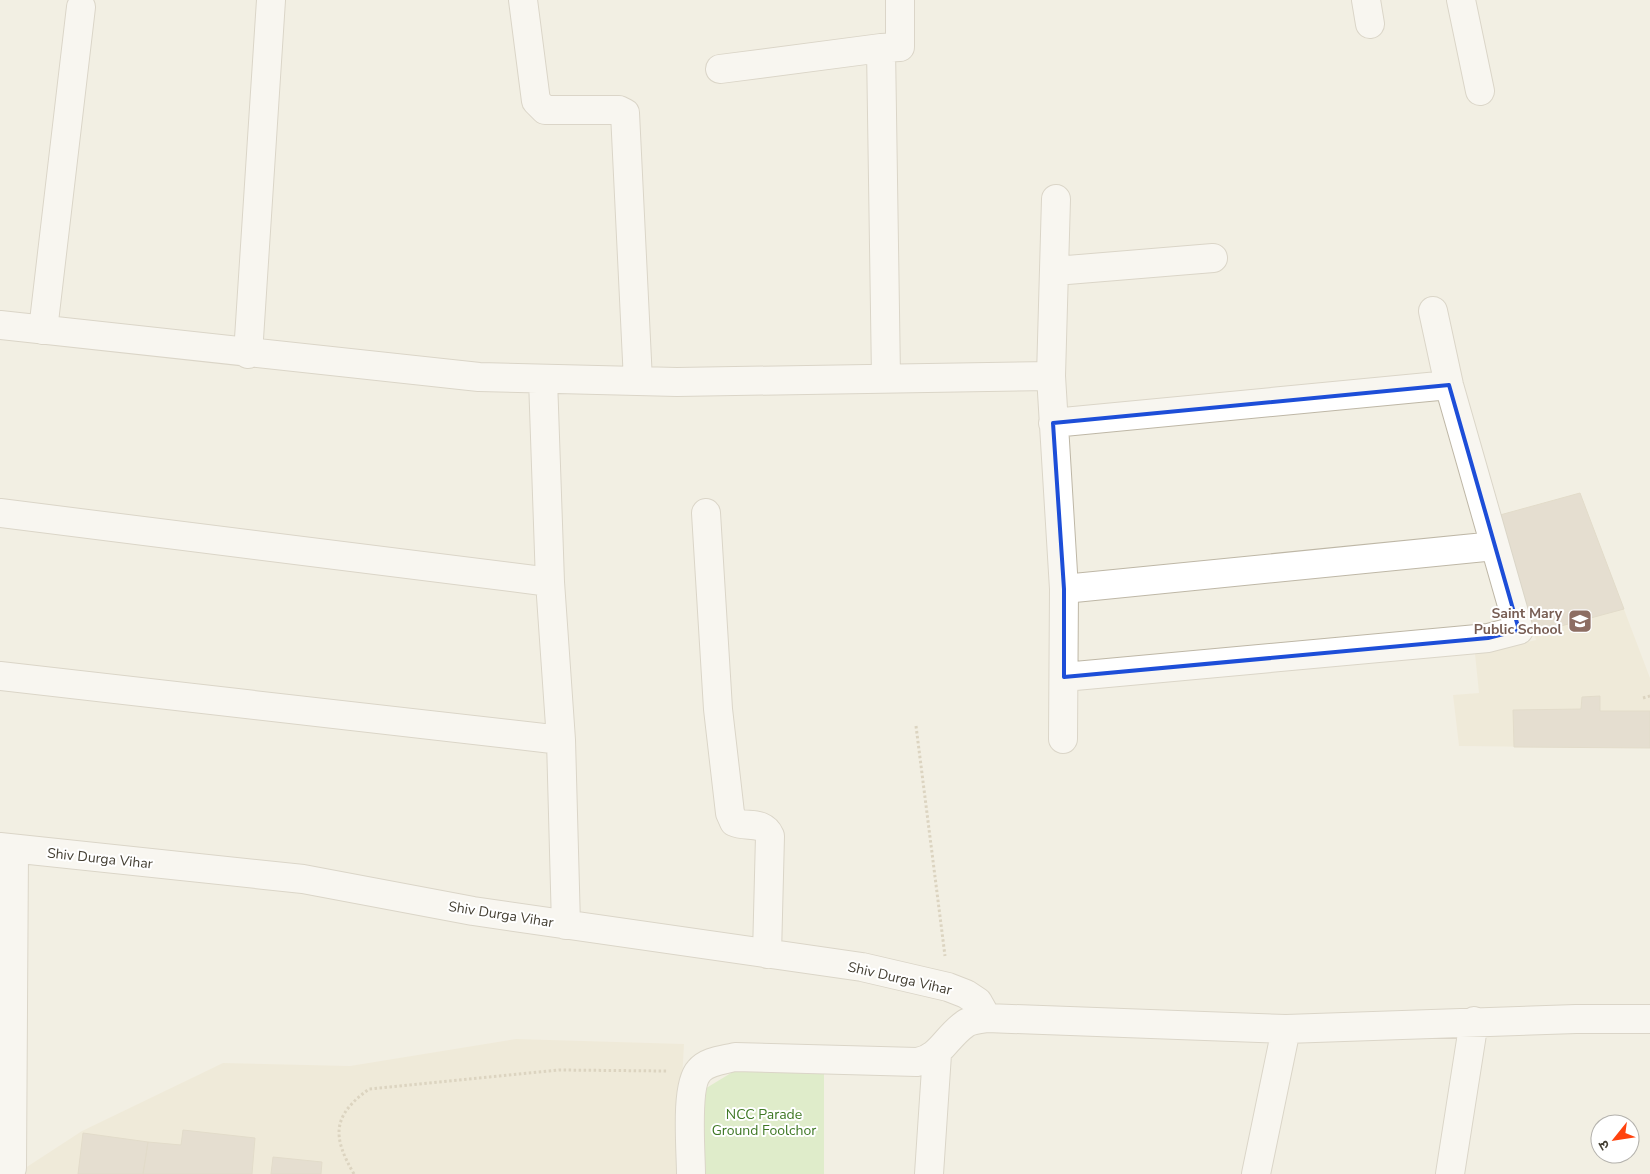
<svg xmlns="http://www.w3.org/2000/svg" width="1650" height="1174" font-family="'Nunito Sans','Noto Sans Devanagari',sans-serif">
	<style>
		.education { fill: #ece5cc }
		.green { fill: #c8e9aa }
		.building { fill: #d4cbb8; stroke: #cfc4ab }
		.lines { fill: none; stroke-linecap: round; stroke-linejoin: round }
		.minor-casing { stroke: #beb7a6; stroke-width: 30 }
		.path { stroke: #c0b496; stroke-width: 3; stroke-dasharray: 2.5 2.5; stroke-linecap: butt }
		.minor { stroke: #fff; stroke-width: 28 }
		.marked { fill: none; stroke: #1d4ed8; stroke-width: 4; stroke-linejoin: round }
		.labels { text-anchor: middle; stroke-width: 4; stroke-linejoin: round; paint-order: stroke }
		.education-label { font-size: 14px; font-weight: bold; fill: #785e54; stroke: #fff; text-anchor: end }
		.street-label { font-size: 14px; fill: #443f33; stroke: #fff }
		.park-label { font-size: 14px; fill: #3f7825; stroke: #fff }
	</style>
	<rect width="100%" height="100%" fill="#f2efe3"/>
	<path class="education" d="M 1580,493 L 1650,678 L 1650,748 L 1459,746 L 1453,695 L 1479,693 L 1475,654 L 1536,640 L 1500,515 Z
		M 516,1039 L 684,1044 L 677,1174 L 16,1174 L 82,1131 L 223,1063 L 350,1066 Z"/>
	<path class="green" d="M 736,1070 L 824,1072 L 824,1174 L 704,1174 L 703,1090 Z"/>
	<path class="building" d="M 1580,493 L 1624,609 L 1535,633 L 1500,515 Z
		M 1600,696 L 1600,711 L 1650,711 L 1650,748 L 1514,747 L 1513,710 L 1581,709 L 1582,697 Z
		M 183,1130 L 255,1138 L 252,1174 L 143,1174 L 148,1142 L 181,1145 Z
		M 83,1133 L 148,1142 L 143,1174 L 78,1174 Z
		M 273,1157 L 322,1162 L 321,1174 L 271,1174 Z"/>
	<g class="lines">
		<g class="minor-casing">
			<path id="minor" d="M 523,0 L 536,101 L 545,110 L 619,110 L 625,113 L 638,381
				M 1366,0 L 1370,24
				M 1461,0 L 1480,91
				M 720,69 L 881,48
				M 1056,199 L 1051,376 L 1064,589 L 1063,739
				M 1055,271 L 1213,258
				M 0,325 L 479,377 L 677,382 L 1051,376
				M 43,330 L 81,7
				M 248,354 L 271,0
				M 886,377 L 881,48 L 900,47 L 900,0
				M 543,379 L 550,582 L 561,740 L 566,925
				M 1053,423 L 1449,385
				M 0,513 L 550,582
				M 706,513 L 718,709 L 730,813 L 734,822 C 747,828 763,820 770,836 L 767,954
				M 1064,589 L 1495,546
				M 0,676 L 561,740
				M 1064,677 L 1488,638 L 1519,630 L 1449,385 L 1433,311
				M 0,847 L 303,879 L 473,911 L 862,967 L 948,987 L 966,994 L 978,1002 L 987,1018
				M 12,1168 L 14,849
				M 691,1174 C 691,1152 685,1086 699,1071 C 707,1061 723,1060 735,1057 L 917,1062 C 940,1058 946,1037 965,1024 C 970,1020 980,1019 987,1018 L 1286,1029 L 1576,1019 L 1650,1019
				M 929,1174 L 937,1054
				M 1256,1174 L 1286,1029
				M 1450,1174 L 1474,1021"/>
		</g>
		<path class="path" d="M 1643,698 L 1650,696
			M 916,726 L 945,956
			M 354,1174 C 332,1136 332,1116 369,1089 L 559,1070 L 667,1071"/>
		<use href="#minor" class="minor"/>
	</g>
	<path d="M0 0H1650V1174H0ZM 1449,385 L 1519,630 L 1488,638 L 1064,677 L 1064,589 L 1053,423 Z" fill="#f2efe3" fill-opacity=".55" fill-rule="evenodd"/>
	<path class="marked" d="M 1449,385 L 1519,630 L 1488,638 L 1064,677 L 1064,589 L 1053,423 Z"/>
	<defs>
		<g id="school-square" transform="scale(1.25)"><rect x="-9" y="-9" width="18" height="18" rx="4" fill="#8d6e63" stroke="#fff"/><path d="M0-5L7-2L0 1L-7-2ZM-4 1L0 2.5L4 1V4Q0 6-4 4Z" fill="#fff"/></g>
	</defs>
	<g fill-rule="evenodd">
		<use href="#school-square" x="1580" y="621"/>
	</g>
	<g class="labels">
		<g class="education-label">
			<text x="1562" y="618">Saint Mary<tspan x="1562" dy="16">Public School</tspan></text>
		</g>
		<g class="street-label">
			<text transform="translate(100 858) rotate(6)" y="5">Shiv Durga Vihar</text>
			<text transform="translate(501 914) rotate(9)" y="5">Shiv Durga Vihar</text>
			<text transform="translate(900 978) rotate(13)" y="5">Shiv Durga Vihar</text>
		</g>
		<g class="park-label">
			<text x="764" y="1119">NCC Parade<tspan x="764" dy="16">Ground Foolchor</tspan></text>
		</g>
	</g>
	<g transform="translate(1615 1139) rotate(240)"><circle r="24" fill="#ffffff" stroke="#b4b2ad"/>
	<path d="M0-4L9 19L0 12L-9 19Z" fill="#ff420e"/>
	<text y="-8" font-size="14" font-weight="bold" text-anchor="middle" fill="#443f33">उ</text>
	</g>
</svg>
